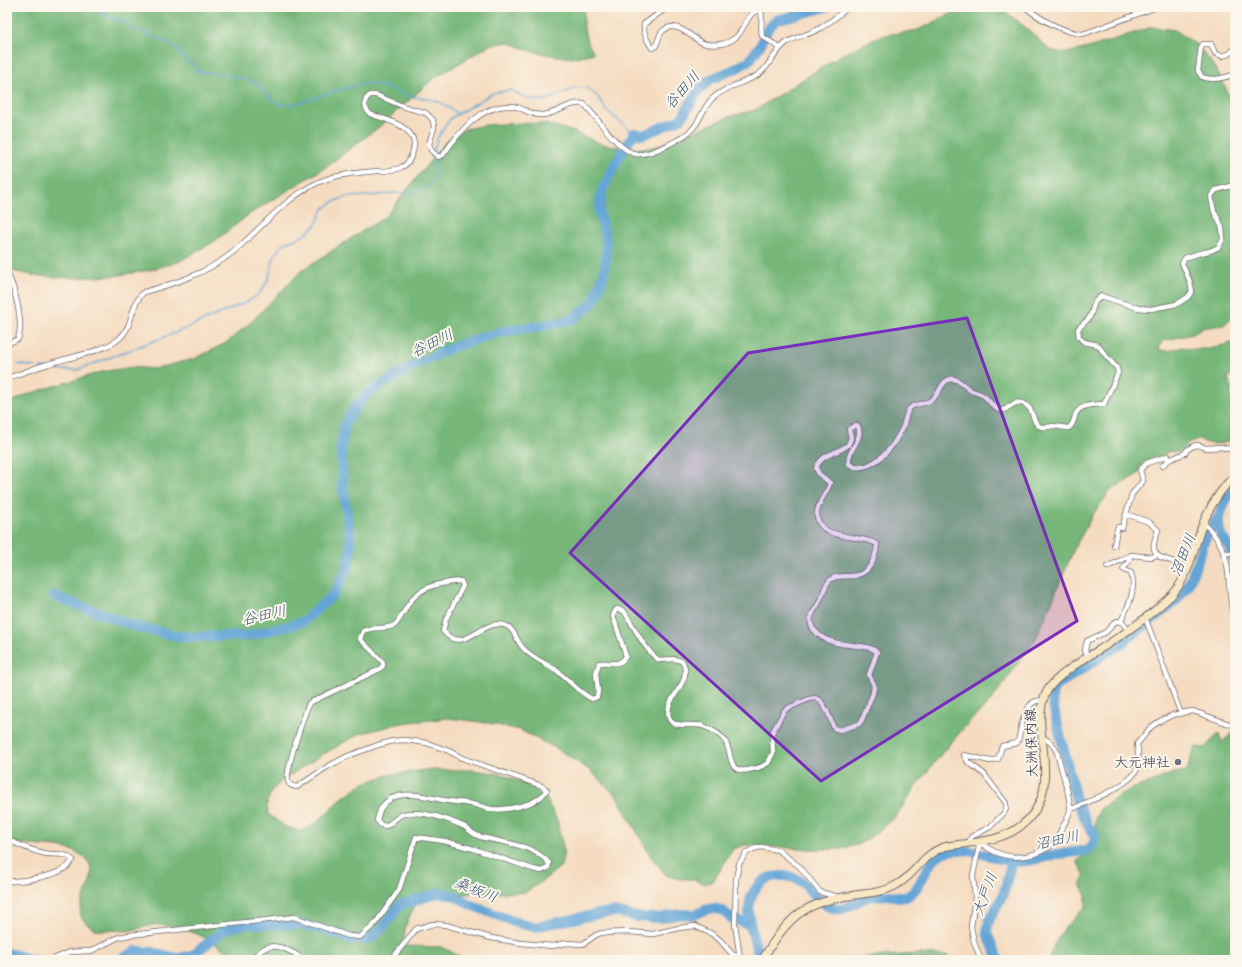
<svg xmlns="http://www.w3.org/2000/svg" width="1242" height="967" font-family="'Architects Daughter','Klee One',sans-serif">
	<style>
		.forest { fill: #76b779; stroke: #4c6c5a }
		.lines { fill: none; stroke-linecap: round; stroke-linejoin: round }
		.stream { stroke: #64a5d7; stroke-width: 1.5 }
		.river { stroke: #64a5d7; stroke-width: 10 }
		.street-casing { stroke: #6c636a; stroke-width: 6 }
		.secondary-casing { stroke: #6c636a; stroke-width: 9 }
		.street { stroke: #fff; stroke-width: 4.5 }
		.secondary { stroke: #f7e8c3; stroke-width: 7 }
		.marked { fill: #7b2cbf; fill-opacity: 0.2; stroke: #7b2cbf; stroke-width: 3; stroke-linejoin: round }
		.worship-dot { fill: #6b7280; stroke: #fbf7ec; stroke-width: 1.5 }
		.labels { text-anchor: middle; stroke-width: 4; stroke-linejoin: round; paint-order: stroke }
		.street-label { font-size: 14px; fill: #22223b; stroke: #fbf7ec }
		.worship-label { font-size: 14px; font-weight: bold; fill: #5b616d; stroke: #fbf7ec; text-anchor: end }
		.water-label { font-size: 15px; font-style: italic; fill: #3c5679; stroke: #fbf7ec }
	</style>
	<rect width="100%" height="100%" fill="#fbf7ec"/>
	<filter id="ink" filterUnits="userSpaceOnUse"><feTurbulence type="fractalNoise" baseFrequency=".025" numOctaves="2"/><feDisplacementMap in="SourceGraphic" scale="8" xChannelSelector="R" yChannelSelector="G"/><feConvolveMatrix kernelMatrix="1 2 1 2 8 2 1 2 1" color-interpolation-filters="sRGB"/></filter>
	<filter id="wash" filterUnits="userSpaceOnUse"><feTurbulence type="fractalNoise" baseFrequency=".012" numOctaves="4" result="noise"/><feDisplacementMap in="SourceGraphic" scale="16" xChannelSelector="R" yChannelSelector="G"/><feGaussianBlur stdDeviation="0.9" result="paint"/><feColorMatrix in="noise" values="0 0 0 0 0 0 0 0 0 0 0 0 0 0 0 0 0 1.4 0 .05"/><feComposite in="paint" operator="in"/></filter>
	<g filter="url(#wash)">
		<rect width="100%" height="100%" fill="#f5dcc0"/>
		<path class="forest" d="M 15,7 L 584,7 C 583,26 583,37 594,53 L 572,58 L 549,55 L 528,50 L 508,42 L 490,45 L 433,79 L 379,127 L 323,169 L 251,213 L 215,241 L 178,262 L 150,270 L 114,276 L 75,278 L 37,276 L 7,270 L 7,11 L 11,10 Z
			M 965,7 L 986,7 L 1005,11 L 1025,27 L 1050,50 L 1066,53 L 1088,48 L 1152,27 L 1175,30 L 1197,45 L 1215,67 L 1229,95 L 1235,99 L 1235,309 L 1234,314 L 1224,325 L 1201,328 L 1193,334 L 1162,341 L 1159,350 L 1168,351 L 1183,347 L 1188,349 L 1209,349 L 1235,342 L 1235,379 L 1230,375 L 1228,379 L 1231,386 L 1231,404 L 1235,411 L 1235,436 C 1232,437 1230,440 1227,442 C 1219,445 1206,445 1200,439 C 1197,440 1194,441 1191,442 C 1181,448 1183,455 1169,451 L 1160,458 L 1153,458 L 1146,462 L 1140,467 L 1138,474 L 1111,490 L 1094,513 L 1075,547 L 1037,637 L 991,701 L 970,721 L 942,753 L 916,786 L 897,815 L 877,832 L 860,844 L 841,849 L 810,849 L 744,845 L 733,849 L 714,880 L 706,884 L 692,879 L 679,879 L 666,875 L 651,857 L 616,795 L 588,769 L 559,750 L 520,730 L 488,723 L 448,718 L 402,723 L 359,734 L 320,756 L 281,781 L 272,791 L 267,802 L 268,814 L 286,827 L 300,831 L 315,824 L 342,798 L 364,783 L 389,775 L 425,770 L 472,770 L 501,774 L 529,785 L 546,798 L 557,820 L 564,851 L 561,866 L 544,880 L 526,892 L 504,893 L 473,893 L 419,900 C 409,914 403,928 404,946 L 441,947 L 468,960 L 231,960 C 223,939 175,924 154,925 C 145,926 136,930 127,931 C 121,931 115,930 109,930 C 105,930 100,931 96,930 C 94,929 91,926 89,925 C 63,910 106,879 86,859 C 72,845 49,847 31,845 C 23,844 15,843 7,842 L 7,404 L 28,394 L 101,372 L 132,367 L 153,369 L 194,359 L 226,343 L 251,322 L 302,270 L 386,216 L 447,140 L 465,129 L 486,125 L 522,123 L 547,124 L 574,132 L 602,144 L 629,149 L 654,147 L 688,134 L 728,117 L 755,110 L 841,55 L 880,36 L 918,30 Z
			M 1235,731 L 1235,960 L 1049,960 C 1054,936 1069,923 1086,907 L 1086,895 L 1080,884 L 1085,876 L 1077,861 L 1094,847 L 1098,835 L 1095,825 L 1096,816 L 1101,808 L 1127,791 L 1174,773 L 1187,771 L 1192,754 L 1196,747 L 1205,748 L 1218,733 L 1222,742 Z
			M 920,954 L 949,956 L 952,960 L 835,960 L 867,957 Z"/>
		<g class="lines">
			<path class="stream" d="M 96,7 L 101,13 L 128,25 L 130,27 L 172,44 L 183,57 L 193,65 L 197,71 L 238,77 L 256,83 L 269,97 L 280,105 L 296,104 L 335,91 L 363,84 L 371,84 L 380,85 L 413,97 L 429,99 L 442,103 L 458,114
				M 18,364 L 35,367
				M 40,368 L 65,370 L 77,370 L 175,333 L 249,301 L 260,293 L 268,280 L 275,254 L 283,244 L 303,236 L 316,225 L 323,209 L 333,202 L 347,197 L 369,196 L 396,193 L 414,193 L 428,188 L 435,178 L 432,155 L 438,137 L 451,118 L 493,93 L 510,90 L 531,100 L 545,100 L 560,95 L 576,87 L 587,88 L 598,97 L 606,110 L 634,133"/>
			<path class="river" d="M 1235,488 C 1224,502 1214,515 1221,534 C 1223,539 1227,543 1229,547 C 1232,553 1233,560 1235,566
				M 54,596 L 137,627 L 182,637 L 249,636 L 303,622 L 334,594 L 348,567 L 351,544 L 343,486 L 341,448 L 345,424 L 356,405 L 371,391 L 413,366 L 453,347 L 500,332 L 553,324 L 573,319 L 593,303 L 603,277 L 606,259 L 606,240 L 599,212 L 602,190 L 616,163 L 634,133 L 643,135 L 681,119 L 698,91 L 709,80 L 737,68 L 750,60 L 761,44 L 768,29 L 776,20 L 827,7
				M 7,953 L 37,960
				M 119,960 L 136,951 L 152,952 L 177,958 L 191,956 L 226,929 L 246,924 L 302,925 L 328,931 L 352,940 L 371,938 L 383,928 L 400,905 L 439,893 L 456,896 L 471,905 L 521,924 L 534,927 L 603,913 L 615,912 L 636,917 L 660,918 L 680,914 L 693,915 L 705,910 L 714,908 L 723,911 L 731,918 L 750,925
				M 760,960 C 753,936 738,900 763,881 C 773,873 794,875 803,883 C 814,893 823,911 842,909 C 852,907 862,897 872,896 C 877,896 883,895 888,895 C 893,896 901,898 906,897 C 908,896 912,893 913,892 C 925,881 927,858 945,852 C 968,845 991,859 1013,861 C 1027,863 1041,858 1055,855 C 1066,853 1077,852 1088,850 L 1094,843 L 1095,835 L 1088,826 L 1076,799 L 1054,710 C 1052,701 1050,694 1056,686 L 1124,642 L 1176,601 L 1188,585 L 1198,561 L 1207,534 L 1213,523 L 1218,518
				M 999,960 L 987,933 C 987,917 998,908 1003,895 C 1007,884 1008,872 1012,861"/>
		</g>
	</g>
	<g filter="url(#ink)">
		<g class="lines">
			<g class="street-casing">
				<path id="street" d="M 668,7 L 644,24 C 643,32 647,41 652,48 L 655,47 C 658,43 658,38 661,33 C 673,18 689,35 699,41 C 705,45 714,45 721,44 C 727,43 733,40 737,36 C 744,30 750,7 761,11 C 763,18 760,28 762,36 L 780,48
					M 1025,7 C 1042,20 1061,32 1083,34 L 1157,7
					M 1235,48 L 1229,54 L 1222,56 L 1215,53 L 1211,44 L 1203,44 L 1201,47 L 1198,71 L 1202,77 C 1212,81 1225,78 1235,74
					M 7,273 C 15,288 24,323 18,339 L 7,344
					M 7,378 C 21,374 34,368 48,364 C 67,358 106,351 120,338 C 134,325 130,304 144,292 C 176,283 205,274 232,253 C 261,229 284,198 319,182 C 337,174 359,173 378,171 C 386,171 395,171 402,167 C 409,164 414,152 414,144 C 413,125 384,119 370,114 C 365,109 364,105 366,99 L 370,95 L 376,95 L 405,107 L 426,113 L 433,120 L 434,128 L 429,144 L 431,150 L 438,157 L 443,155 C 459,132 484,100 517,107 C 526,110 533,116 543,115 C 557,114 570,101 584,104 C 597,117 618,151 636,154 C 650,156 686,138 695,126 C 701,117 705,105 713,98 C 725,87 741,84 756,76 C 769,69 773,53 786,43 C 795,37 807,35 817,30 C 828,24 838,16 848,7
					M 1162,466 L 1169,460 L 1185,453 L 1187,450 L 1193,446 L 1198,445 L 1206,448 L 1221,447 L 1230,449 L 1235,447
					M 1126,514 L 1149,522 L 1158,530 C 1155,540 1149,549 1160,557 L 1188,567
					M 1203,522 C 1210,529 1218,539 1222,548 C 1232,570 1227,599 1235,622
					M 1114,546 L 1117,529 L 1118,527 L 1122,528 L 1132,494 L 1143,481 L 1140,470 L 1147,463 L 1168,456
					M 1223,553 L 1235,553
					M 1107,567 L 1131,555 L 1152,557 L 1157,555
					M 1145,617 L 1181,714
					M 1128,630 L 1121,621 C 1128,607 1137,589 1131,573 L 1123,569 L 1130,560 L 1129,556
					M 1087,656 L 1085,650 L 1087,641 L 1106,632 L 1116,621 L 1122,622
					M 1070,809 L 1074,808 C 1090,801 1131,785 1137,769 C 1140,762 1138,752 1137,744 L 1151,727 L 1160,721 L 1173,715 L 1186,712 L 1193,711 L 1235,726
					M 7,839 C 18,845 31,850 43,853 C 54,856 64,851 73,860 C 71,861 71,863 69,865 C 59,876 21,882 7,881
					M 980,842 C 998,858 1020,861 1042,851 C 1045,849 1050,847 1052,845 C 1057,840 1060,832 1063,826 C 1066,821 1070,815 1070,809 C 1071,797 1060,766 1057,752 C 1053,745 1050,740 1042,738
					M 980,842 L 973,875 L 975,897 L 971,927 L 974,942 L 981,960
					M 969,843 L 971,837 L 990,827 L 1004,813 L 1006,809 L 1006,803 L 984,774 L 968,762 L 964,755 L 990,761 L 998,759 L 1002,746 L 1017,743 L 1018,741 C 1021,729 1025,696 1043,701
					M 740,958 L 735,924 L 736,879 L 739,864 L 746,853 L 753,849 L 761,847 L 778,850 L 800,867 L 820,892 L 838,897
					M 51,960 L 70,952 L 91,951 L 119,937 L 130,935 L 294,917 L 349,936 L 360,937 L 374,925 L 399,890 L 416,837 L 444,841 L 474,849 L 533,869 L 541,871 L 548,868 L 549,863 C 532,844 504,843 481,837 C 473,835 469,829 463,826 C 448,819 428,813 412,813 C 397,813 397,820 386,826 L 381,825 L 377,820 C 378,816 379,812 381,808 C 394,787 424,796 443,800 C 452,802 462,802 471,804 C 478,805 484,808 491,809 C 505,811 534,805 543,795 C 545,793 545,791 547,790 L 542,786 L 462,758 L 449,751 L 427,743 L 405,740 L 393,741 L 378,745 L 348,756 L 327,767 L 297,787 C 293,786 289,786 288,781 C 285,770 304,716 309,703 L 378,670 L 383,666 L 383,662 L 360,639 L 363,631 C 374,626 386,630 395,625 C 401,618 405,609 410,602 C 422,585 442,583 461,581 L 463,586 L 446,619 L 443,631 C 464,657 484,615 507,626 C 515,630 517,642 523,648 C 532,658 545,663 556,670 C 569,680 578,692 592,699 L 597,697 L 598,691 L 596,673 L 599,663 C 610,661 619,668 626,656 L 613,616 L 615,611 L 617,609 L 624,611 C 633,625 645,651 659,660 C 668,660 675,657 683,662 C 693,686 663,696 669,718 C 672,729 694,723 703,726 C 711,729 720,733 725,741 C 733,754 727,774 748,770 C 755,769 762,767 768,763 L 773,753 L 772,733 L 784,711 L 788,708 L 809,699 L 815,698 L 820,700 L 827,711 L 834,728 L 840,730 L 859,724 L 862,720 L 873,693 L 874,685 L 869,675 L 877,652 C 867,641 832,651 815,631 C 807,622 811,615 817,606 C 822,599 824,585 830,580 C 837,575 844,577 851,576 C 868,576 876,560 877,544 C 861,534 817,541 817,514 C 817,502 827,494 830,483 L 819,474 L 816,468 C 822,453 837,454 848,445 L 851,438 L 849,429 L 856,425 L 858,426 C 864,441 846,450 849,464 C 856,469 862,468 869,465 C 886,457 895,443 903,427 C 905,421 906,414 909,409 C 913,403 925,405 931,400 C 938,396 940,386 946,381 C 956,374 963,386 970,390 C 975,393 979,392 984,396 C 989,400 993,408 999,410 C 1007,413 1013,398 1024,404 C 1035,409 1031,421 1039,426 C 1043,429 1049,426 1054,426 C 1059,426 1063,428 1069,428 C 1073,424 1074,421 1075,416 C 1078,404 1094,405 1104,404 L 1118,373 L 1117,368 L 1106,356 L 1098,345 L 1084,342 L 1079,337 L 1078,329 C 1081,325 1086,322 1089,318 C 1095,309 1090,304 1101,296 L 1138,308 L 1151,309 L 1177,304 L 1188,297 L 1192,291 L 1190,282 L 1182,263 L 1185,258 L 1200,253 L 1210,251 L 1219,247 L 1223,239 L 1222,228 L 1219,220 L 1214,212 L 1211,196 L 1216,190 L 1235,185
					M 250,960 C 255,956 260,951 265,948 C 277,942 295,953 304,960
					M 391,960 L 416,929 L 433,924 L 446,925 L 491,938 L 521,943 L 553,946 L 566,943 L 583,944 L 596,935 L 601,933 L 630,932 L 653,934 L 679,928 L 695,926 L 712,934 L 720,940 L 732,954 L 740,957"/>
			</g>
			<g class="secondary-casing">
				<path id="secondary" d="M 762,960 C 789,916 803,902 855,895 C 870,893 886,892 898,884 C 917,873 922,854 944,847 C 950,845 956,845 963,844 C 984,841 1005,839 1022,825 C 1054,799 1044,763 1041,727 C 1040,715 1041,702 1047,691 C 1056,675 1089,656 1105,646 C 1127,632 1152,614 1171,596 C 1191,575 1193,546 1204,521 C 1211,505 1222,488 1235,475"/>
			</g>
			<use href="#street" class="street"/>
			<use href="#secondary" class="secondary"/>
		</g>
	</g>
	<path class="marked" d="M 967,318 L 1077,621 L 821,781 L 570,553 L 748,353 Z"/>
	<circle class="worship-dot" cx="1178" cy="762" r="4"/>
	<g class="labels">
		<g class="street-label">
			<text transform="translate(1031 743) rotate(-92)" y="5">大洲保内線</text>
		</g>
		<g class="worship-label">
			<text x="1170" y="767">大元神社</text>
		</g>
		<g class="water-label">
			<text transform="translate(682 90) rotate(-48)" y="5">谷田川</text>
			<text transform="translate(432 343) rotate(-26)" y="5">谷田川</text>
			<text transform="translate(1183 555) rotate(-68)" y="5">沼田川</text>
			<text transform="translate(264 615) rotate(-12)" y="5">谷田川</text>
			<text transform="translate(1057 840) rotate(-12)" y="5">沼田川</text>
			<text transform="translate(476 890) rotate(21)" y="5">桑坂川</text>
			<text transform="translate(985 894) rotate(-69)" y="5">大戸川</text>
		</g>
	</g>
	<rect width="1242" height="967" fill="none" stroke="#fbf7ec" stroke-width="24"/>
</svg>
